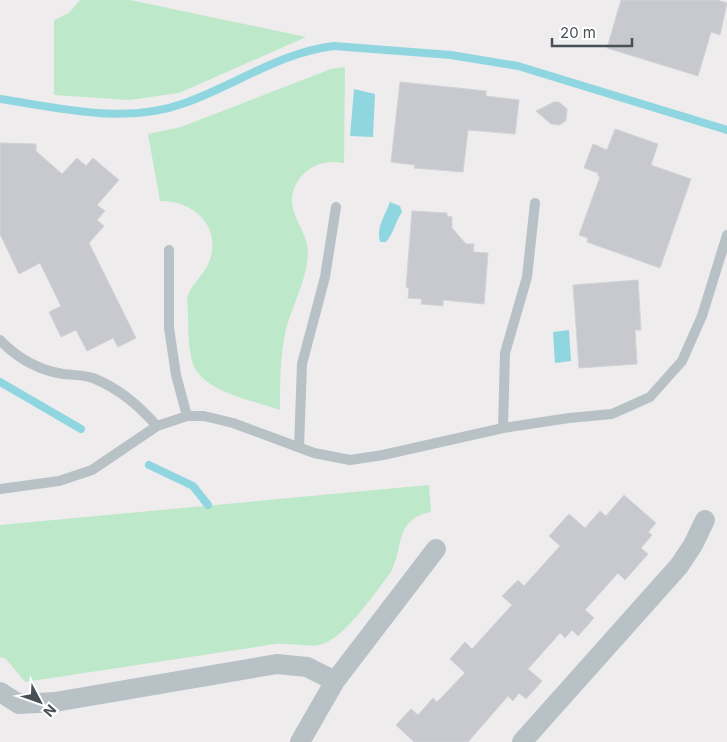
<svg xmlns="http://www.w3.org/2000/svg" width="727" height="742" font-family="Inter,sans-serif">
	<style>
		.green { fill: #bee8ca }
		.water { fill: #90d6e0 }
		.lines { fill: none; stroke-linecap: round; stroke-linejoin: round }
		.stream { stroke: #90d6e0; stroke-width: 8 }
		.building { fill: #c7c9ce; stroke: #d0d3d7 }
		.service { stroke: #b8c1c6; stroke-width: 10 }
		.minor { stroke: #b8c1c6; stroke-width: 20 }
	</style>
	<rect width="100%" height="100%" fill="#eeecec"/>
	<path class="green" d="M 80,0 L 130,0 L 306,37 L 179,93 L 129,100 L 54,95 L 54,20 L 69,13 Z
		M 345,67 L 344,163 C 325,159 305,166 296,184 C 282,211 308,228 308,253 C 307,281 291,307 285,334 C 280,359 280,384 280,410 C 253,400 200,392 192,361 C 187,342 189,318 187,299 C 190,284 204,276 209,262 C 223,227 193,200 160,201 L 148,134 L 181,127 L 331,69 Z
		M 429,485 L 431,512 C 394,519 404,548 391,572 C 375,592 343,642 318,645 C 305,647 289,643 275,644 L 25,682 L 6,659 L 0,657 L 0,525 Z"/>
	<path class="water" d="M 354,89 L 375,94 L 373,137 L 350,136 Z
		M 390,202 L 400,206 L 402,212 C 395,222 394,233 386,242 L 380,242 C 376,227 385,216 390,202 Z
		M 569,330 L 571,361 L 555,363 L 553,332 Z"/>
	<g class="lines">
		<path class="stream" d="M 0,99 C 61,108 125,125 185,103 C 235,85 281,52 334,46 L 451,55 L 518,66 L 727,130
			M 0,382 L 81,429
			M 149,465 L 193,486 L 208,505"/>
	</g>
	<path class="building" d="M 621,0 L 717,0 L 727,3 L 720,35 L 711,32 L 698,76 L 607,48 Z
		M 400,82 L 486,91 L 486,96 L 519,100 L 515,134 L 468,130 L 463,172 L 414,168 L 415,165 L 391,162 Z
		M 554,102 L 559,102 L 567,109 L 566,121 L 559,125 L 551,124 L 536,111 Z
		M 615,129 L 658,144 L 651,165 L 691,179 L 660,268 L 587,242 L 588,238 L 579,235 L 600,177 L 598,176 L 598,173 L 584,168 L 593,144 L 607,150 Z
		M 0,143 L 36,144 L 36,151 L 62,174 L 77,158 L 86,166 L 93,158 L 119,180 L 97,205 L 105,211 L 97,220 L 104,226 L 89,243 L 136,338 L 118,347 L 113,338 L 87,351 L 76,330 L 61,337 L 49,312 L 61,306 L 40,263 L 19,274 L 0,234 Z
		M 412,211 L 447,213 L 447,216 L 452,217 L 452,228 L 466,244 L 474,244 L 473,252 L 488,253 L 484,304 L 443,300 L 443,306 L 421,304 L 422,299 L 408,298 L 409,288 L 406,287 Z
		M 638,280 L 641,330 L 635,330 L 637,364 L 579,368 L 573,285 Z
		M 624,495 L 656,523 L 648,532 L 652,535 L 641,548 L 648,554 L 625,580 L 618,573 L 585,610 L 594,618 L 578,636 L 572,630 L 565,638 L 560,633 L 528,669 L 542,681 L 526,699 L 519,693 L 513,701 L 508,696 L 468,742 L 414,742 L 396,725 L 411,709 L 418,715 L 433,698 L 437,702 L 465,673 L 450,659 L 465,642 L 472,649 L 512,605 L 502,596 L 518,580 L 524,586 L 560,546 L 549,536 L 569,514 L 585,528 L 600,511 L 606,516 Z"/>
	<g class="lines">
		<path class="service" d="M 169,250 L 169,328 L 176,375 L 187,416
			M 0,340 C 17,358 39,370 63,374 C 73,375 84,375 93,378 C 120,389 138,405 157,426
			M 503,428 L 505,353 L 527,277 L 535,203
			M 299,447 L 302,364 L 325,277 L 336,207
			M 0,489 L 59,481 L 92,470 L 157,426 L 187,416 L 204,416 L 233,423 L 314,453 L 350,460 L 383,455 L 503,428 L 569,418 L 612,414 L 650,397 L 682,361 L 702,316 L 727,235"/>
		<path class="minor" d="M 0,692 L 19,704 L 55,702 L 277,664 L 307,667 L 335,681
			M 300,742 L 335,681 L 436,549
			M 522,742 L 679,566 L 693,545 L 705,520"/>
	</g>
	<g transform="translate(40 702) rotate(131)" stroke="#ffffff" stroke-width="4" paint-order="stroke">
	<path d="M0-4L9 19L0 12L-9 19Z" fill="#465056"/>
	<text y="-8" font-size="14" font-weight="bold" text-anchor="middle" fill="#465056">N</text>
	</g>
	<path d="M552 38v8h80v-8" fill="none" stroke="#465056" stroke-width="2.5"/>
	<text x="560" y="38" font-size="15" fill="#465056" stroke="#ffffff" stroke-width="4" paint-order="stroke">20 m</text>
</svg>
